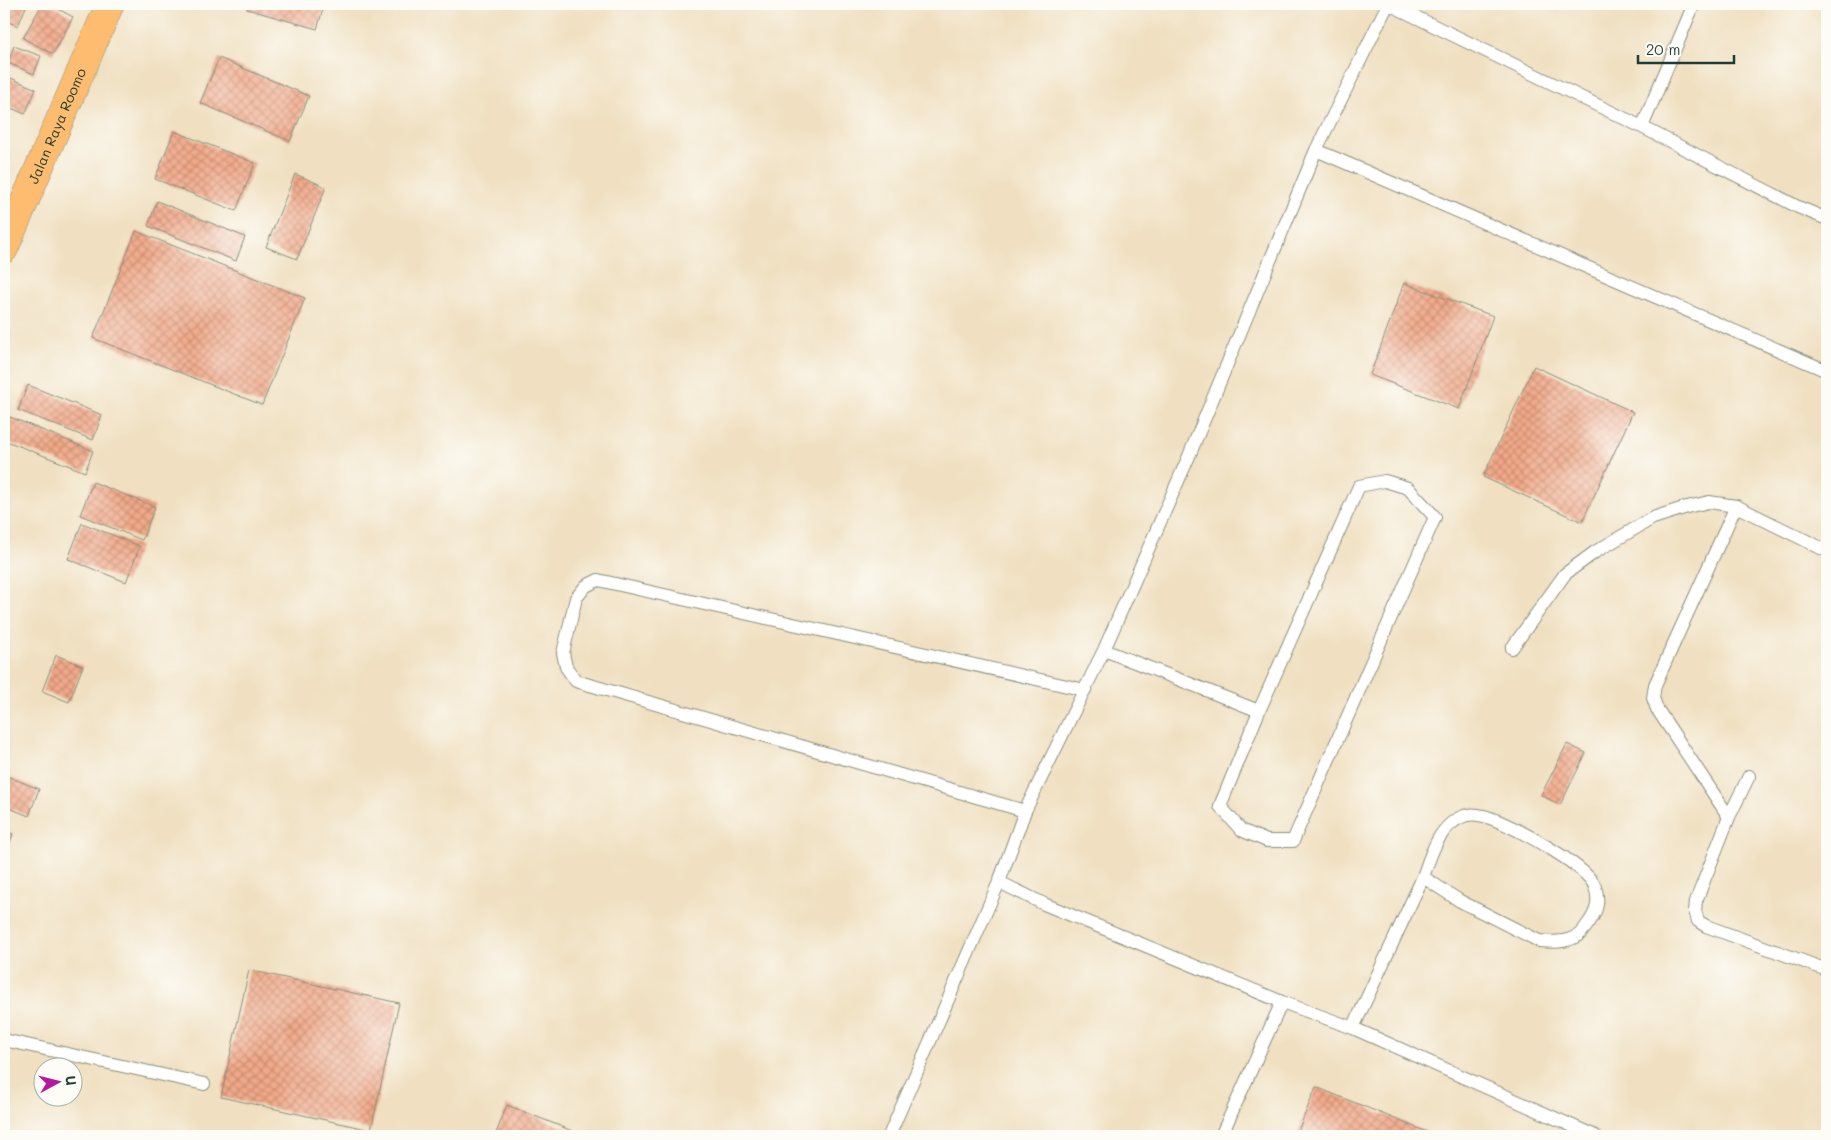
<svg xmlns="http://www.w3.org/2000/svg" width="1831" height="1140" font-family="Mali,sans-serif">
	<style>
		.building { fill: url(#building-cross-hatch) }
		.lines { fill: none; stroke-linecap: round; stroke-linejoin: round }
		.service-casing { stroke: #888e7a; stroke-width: 14 }
		.trunk-casing { stroke: #888e7a; stroke-width: 29 }
		.service { stroke: #fff; stroke-width: 12 }
		.trunk { stroke: #fdbc70; stroke-width: 28 }
		.labels { text-anchor: middle; stroke-width: 4.5; stroke-linejoin: round; paint-order: stroke }
		.street-label { font-size: 14px; fill: #1f3d34; stroke: #fdfcf7 }
	</style>
	<defs>
		<pattern id="building-cross-hatch" width="8" height="8" patternUnits="userSpaceOnUse" patternTransform="scale(1.25)"><rect width="8" height="8" fill="#f3a989"/><path d="M0 0l8 8M0 8l8-8" fill="none" stroke="#c48b71"/></pattern>
	</defs>
	<rect width="100%" height="100%" fill="#fdfcf7"/>
	<filter id="ink" filterUnits="userSpaceOnUse"><feTurbulence type="fractalNoise" baseFrequency=".02" numOctaves="2"/><feDisplacementMap in="SourceGraphic" scale="10" xChannelSelector="R" yChannelSelector="G"/><feConvolveMatrix kernelMatrix="1 2 1 2 8 2 1 2 1" color-interpolation-filters="sRGB"/></filter>
	<filter id="wash" filterUnits="userSpaceOnUse"><feTurbulence type="fractalNoise" baseFrequency=".0096" numOctaves="4" result="noise"/><feDisplacementMap in="SourceGraphic" scale="20" xChannelSelector="R" yChannelSelector="G"/><feGaussianBlur stdDeviation="1.12" result="paint"/><feColorMatrix in="noise" values="0 0 0 0 0 0 0 0 0 0 0 0 0 0 0 0 0 1.4 0 .05"/><feComposite in="paint" operator="in"/></filter>
	<g filter="url(#wash)">
		<rect width="100%" height="100%" fill="#f0e0c1"/>
		<g id="blocks">
			<path class="building" d="M 4,4 L 27,4 L 18,26 L 4,20 Z
				M 42,4 L 49,4 L 73,17 L 53,54 L 23,38 Z
				M 248,4 L 318,4 L 324,6 L 317,29 L 247,9 Z
				M 14,46 L 41,56 L 34,74 L 8,63 Z
				M 219,58 L 309,96 L 290,141 L 200,103 Z
				M 4,75 L 36,89 L 25,114 L 4,105 Z
				M 174,131 L 255,163 L 236,211 L 155,179 Z
				M 295,174 L 326,187 L 297,259 L 266,247 Z
				M 157,201 L 245,237 L 236,261 L 148,226 Z
				M 136,231 L 305,298 L 262,405 L 93,338 Z
				M 1404,283 L 1493,316 L 1459,409 L 1370,375 Z
				M 1534,366 L 1633,412 L 1582,522 L 1483,477 Z
				M 28,385 L 102,415 L 93,440 L 18,410 Z
				M 10,417 L 93,451 L 85,472 L 4,440 L 4,435 Z
				M 93,482 L 155,507 L 142,540 L 80,515 Z
				M 82,523 L 140,546 L 126,582 L 68,559 Z
				M 56,655 L 83,666 L 69,702 L 42,691 Z
				M 1567,744 L 1586,753 L 1560,805 L 1541,795 Z
				M 4,775 L 39,789 L 29,816 L 4,806 Z
				M 4,831 L 13,834 L 4,858 Z
				M 249,970 L 399,1003 L 371,1130 L 221,1097 Z
				M 1316,1087 L 1437,1136 L 1296,1136 Z
				M 507,1105 L 585,1136 L 495,1136 Z"/>
		</g>
	</g>
	<g filter="url(#ink)">
		<use href="#blocks" fill-opacity="0" stroke="#888e7a" stroke-width="1"/>
		<g class="lines">
			<g class="service-casing">
				<path id="service" d="M 1389,4 L 1642,127 L 1798,207 L 1827,219
					M 1642,127 L 1694,4
					M 1316,150 L 1827,371
					M 1385,481 L 1408,488 L 1435,517 L 1293,841 L 1267,841 L 1241,830 L 1220,806 L 1259,711 L 1359,486 Z
					M 1512,648 L 1565,574 L 1595,552 L 1653,518 L 1687,507 L 1709,502 L 1736,506 L 1827,551
					M 1104,650 L 1259,711
					M 1749,776 L 1729,817 L 1696,901 L 1695,911 L 1698,921 L 1706,926 L 1827,970
					M 1025,811 L 576,681 L 566,667 L 563,653 L 576,598 L 586,586 L 598,580 L 1085,690
					M 1729,817 L 1657,709 L 1653,698 L 1655,685 L 1736,506
					M 999,882 L 1044,904 L 1282,1002 L 1353,1028 L 1595,1136
					M 1353,1028 L 1423,877 C 1431,854 1439,825 1464,816 C 1474,812 1489,817 1498,821 C 1519,830 1588,866 1595,887 C 1601,904 1595,915 1585,928 C 1582,931 1580,935 1577,936 C 1565,943 1552,942 1539,941 L 1460,901 L 1423,877
					M 4,1040 L 204,1084
					M 889,1136 L 999,882 L 1025,811 L 1104,650 L 1189,456 L 1316,150 L 1388,4
					M 1221,1136 L 1282,1002"/>
			</g>
			<g class="trunk-casing">
				<g id="trunk">
					<path id="s1" d="M 4,249 L 110,4"/>
				</g>
			</g>
			<use href="#service" class="service"/>
			<use href="#trunk" class="trunk"/>
		</g>
	</g>
	<g class="labels">
		<g class="street-label">
			<text dy="5" stroke="none"><textPath href="#s1" startOffset="134">Jalan Raya Roomo</textPath></text>
		</g>
	</g>
	<rect width="1831" height="1140" fill="none" stroke="#fdfcf7" stroke-width="20"/>
	<g transform="translate(58 1082) rotate(83)"><circle r="24" fill="#fdfcf7" stroke="#a4b0a9"/>
	<path d="M0-4L9 19L0 12L-9 19Z" fill="#b5179e"/>
	<text y="-8" font-size="14" font-weight="bold" text-anchor="middle" fill="#1f3d34">U</text>
	</g>
	<path d="M1638 55v8h96v-8" fill="none" stroke="#1f3d34" stroke-width="2.5"/>
	<text x="1646" y="55" font-size="15" fill="#1f3d34" stroke="#fdfcf7" stroke-width="4" paint-order="stroke">20 m</text>
</svg>
